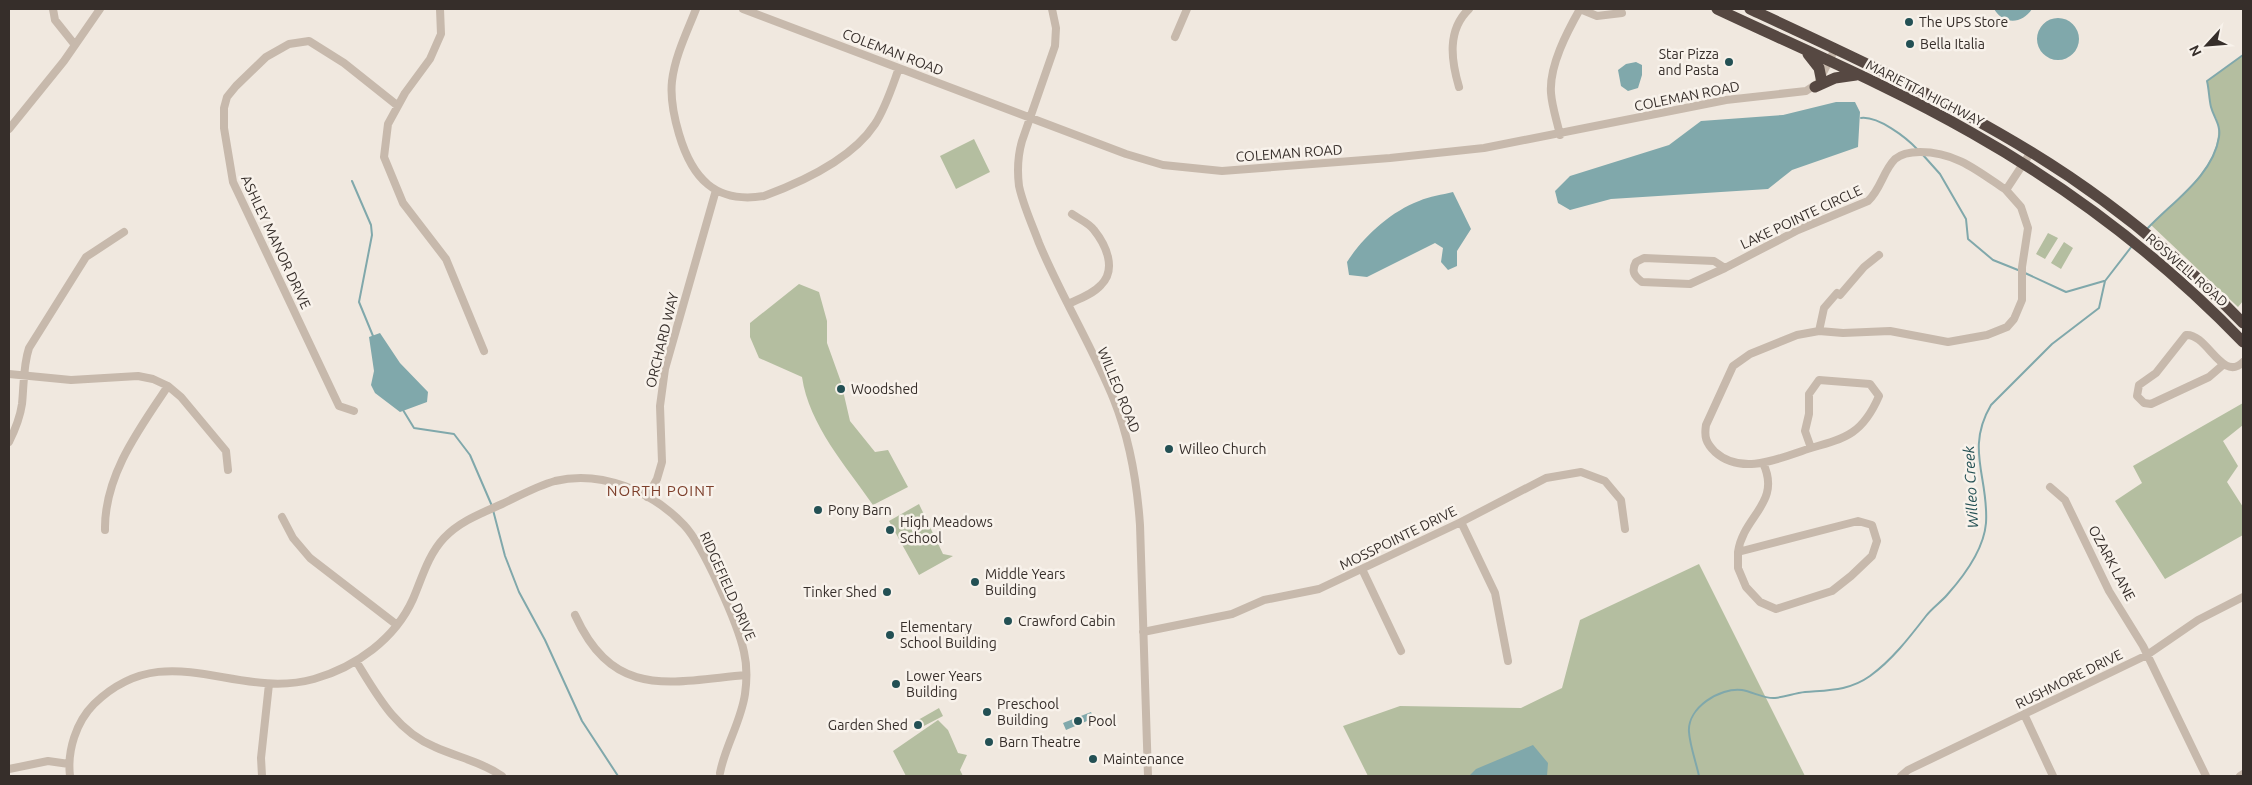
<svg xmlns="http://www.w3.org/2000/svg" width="2252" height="785" font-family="Ubuntu,sans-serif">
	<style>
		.green { fill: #b4bea0 }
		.water { fill: #80a8ab }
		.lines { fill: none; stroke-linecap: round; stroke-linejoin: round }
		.stream { stroke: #80a8ab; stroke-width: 2 }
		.minor { stroke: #c7b9ac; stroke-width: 8 }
		.highway { stroke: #564842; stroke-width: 11 }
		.poi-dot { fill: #235054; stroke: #f8f2eb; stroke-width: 2 }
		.labels { text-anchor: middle; stroke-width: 5; stroke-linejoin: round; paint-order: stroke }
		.poi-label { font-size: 14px; fill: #362e2a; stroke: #f8f2eb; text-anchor: start }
		.street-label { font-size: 14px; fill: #362e2a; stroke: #f8f2eb }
		.water-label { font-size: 15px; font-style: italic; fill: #235054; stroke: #f8f2eb }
		.neighbourhood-label { font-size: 15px; letter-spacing: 1px; fill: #7d3f2b; stroke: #f8f2eb }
	</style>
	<rect width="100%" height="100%" fill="#f0e8df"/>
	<path class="green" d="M 2243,55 L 2243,301 L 2238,307 L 2151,225 C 2176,198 2222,167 2218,126 C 2218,119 2213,114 2211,108 C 2209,99 2209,90 2207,81 Z
		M 974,139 L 990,172 L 956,189 L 940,156 Z
		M 2048,233 L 2058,238 L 2045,259 L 2036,254 Z
		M 2064,242 L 2073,248 L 2061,269 L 2051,263 Z
		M 799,284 L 819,292 L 827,321 L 827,343 L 841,382 L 850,421 L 875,452 L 888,450 L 908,487 L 873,505 C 846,466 809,425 802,377 L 759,358 L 750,337 L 750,323 Z
		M 2243,403 L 2243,425 L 2223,441 L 2238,466 L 2227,482 L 2243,507 L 2243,535 L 2165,579 L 2115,501 L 2142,483 L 2133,466 Z
		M 919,504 L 943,554 L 953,556 L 919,575 L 889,521 Z
		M 1699,564 L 1805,776 L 1368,776 L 1343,726 L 1400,706 L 1521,708 L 1562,688 L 1580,620 Z
		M 939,708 L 943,716 L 922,727 L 918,720 Z
		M 938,720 L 948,730 L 958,753 L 967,755 L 960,770 L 963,776 L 906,776 L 893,751 Z"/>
	<path class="water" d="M 1994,9 L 2032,9 C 2022,24 2004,25 1994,9 Z
		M2037 39a21 21 0 1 1 42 0a21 21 0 1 1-42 0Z
		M 1636,62 L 1642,65 L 1642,75 L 1638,88 L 1628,91 L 1621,86 L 1618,70 L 1626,64 Z
		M 1836,102 L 1855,102 L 1860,112 L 1858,147 L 1792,170 L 1768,189 L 1611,199 L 1570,210 L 1558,203 L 1555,191 L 1570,176 L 1669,145 L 1701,121 L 1783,115 Z
		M 1453,192 L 1471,229 L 1457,251 L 1457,266 L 1448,270 L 1441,262 L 1443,248 L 1435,243 L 1367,277 L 1349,275 L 1347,262 C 1363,237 1390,212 1419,201 C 1430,196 1442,195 1453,192 Z
		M 380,333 L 400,363 L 428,392 L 427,402 L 400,412 L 375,393 L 371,385 L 374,371 L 369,337 Z
		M 1091,712 L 1094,718 L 1066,730 L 1063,723 Z
		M 1533,745 L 1548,763 L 1547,776 L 1469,776 L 1476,769 Z"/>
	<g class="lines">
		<path class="stream" d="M 1861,118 C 1878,116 1906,137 1918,150
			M 1923,155 L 1940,174 L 1966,219 L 1968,239 L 1993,260 L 2018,270
			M 352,181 L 371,225 L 372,235 L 359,302 L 373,336
			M 2147,229 C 2172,202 2213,176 2219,137 C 2221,125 2214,118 2211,107 C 2209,99 2209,89 2207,81 L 2243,55
			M 2025,273 L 2066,292 L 2104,281
			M 403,410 L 414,428 L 454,434 L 470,455 L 492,506
			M 493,510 L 505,556 L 519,592 L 545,640 L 582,721 L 618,776
			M 1699,776 C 1696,762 1690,746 1689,732 C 1687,708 1720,687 1742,690 C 1753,692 1765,699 1775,698 C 1785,697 1795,693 1805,692 C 1828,690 1849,691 1870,676 C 1892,660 1909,638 1926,616 C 1932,608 1941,602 1947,595 C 1964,576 1984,548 1986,523 C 1989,478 1965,449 1991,405 L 2052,344 L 2099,308 L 2105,281 L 2132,246"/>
		<path class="minor" d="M 53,9 L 55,20 L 75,45
			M 440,9 L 441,34 L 430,59 L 405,93 L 388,124 L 384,157 L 403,203 L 446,259 L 484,351
			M 696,9 C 687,32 675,56 672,81 C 670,99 674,117 679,134 C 692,178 715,204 764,196 C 802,182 852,159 875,124 C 886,107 892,87 899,68
			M 743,9 L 1126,154 L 1163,165 L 1222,171 L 1390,158 L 1484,148 L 1726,100 L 1806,91 L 1818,83 L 1835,49
			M 1052,9 L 1056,28 L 1055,46 L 1022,141 C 1018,155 1017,170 1019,186 C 1023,205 1032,224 1039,243 C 1061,296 1092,346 1114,400 C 1130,440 1137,482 1140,525 L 1148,776
			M 1580,9 L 1597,16 L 1622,13
			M 1175,37 L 1187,9
			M 1459,87 C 1451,60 1447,30 1469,9
			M 9,129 L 64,61 L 100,9
			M 1560,135 C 1557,121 1552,107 1551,93 C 1549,66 1567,32 1580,9
			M 1644,258 L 1714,261 L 1725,268 L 1690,284 L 1642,282 C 1634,276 1631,271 1636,262 Z
			M 1725,268 L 1798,230 L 1868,201 C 1881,189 1883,171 1895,159 C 1902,153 1911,152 1920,152 C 1956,152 1978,171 2006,190
			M 1068,304 C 1079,299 1093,294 1101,285 C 1117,269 1106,245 1094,230 C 1089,223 1079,219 1072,214
			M 1819,331 L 1824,308 L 1837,293 L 1840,295 L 1864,267 L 1879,255
			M 2224,364 L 2209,377 L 2151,404 L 2144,403 L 2137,396 L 2139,385 L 2156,373 L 2186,335 C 2207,333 2222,383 2243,362
			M 9,374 L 71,380 L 138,376 L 153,379 L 168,386 L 181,397 L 226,451 L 228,470
			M 1819,380 L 1870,384 L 1879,396 C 1863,433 1847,438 1811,448 L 1805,431 L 1809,414 L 1809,394 Z
			M 354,411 L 339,406 L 233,182 L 224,128 L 224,108 L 227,97 L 236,86 L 266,57 L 289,44 L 309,41 L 344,63 L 398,106
			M 9,442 C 15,430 20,418 22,404 C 24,385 23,366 29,348 L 86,257 L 124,232
			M 1811,448 C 1782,457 1743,477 1715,452 C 1706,443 1704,437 1706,425 L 1733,366 L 1750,354 L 1797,335 L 1819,331 L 1843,333 L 1890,331 L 1948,342 L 1987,335 L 2007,327 L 2014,319 L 2022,300 L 2022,267 L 2028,228 L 2021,207 L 2006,190 L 2031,152
			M 2050,487 L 2065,500 L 2109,591 L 2143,646 L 2206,776
			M 647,497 L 657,479 L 662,462 L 660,406 L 665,369 L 716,190
			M 282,517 L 293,538 L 310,558 L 397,625
			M 1858,521 L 1872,525 L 1877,541 L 1872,556 L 1851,576 L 1832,591 L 1776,609 L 1760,602 L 1746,587 L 1738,568 L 1738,552 Z
			M 1461,522 L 1495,593 L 1508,661
			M 105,530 C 104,476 139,429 168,386
			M 1738,552 C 1743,516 1782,503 1763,463
			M 1362,569 L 1401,651
			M 575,615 C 614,700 669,682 746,675
			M 1143,632 L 1232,614 L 1264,600 L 1319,589 L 1461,522 L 1546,478 L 1581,472 L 1605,481 L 1621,500 L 1625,529
			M 356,661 C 377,695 396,731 435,747 C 457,757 482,762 502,776
			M 2024,714 L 2053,776
			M 9,769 L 48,761 L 69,764
			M 70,776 C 67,751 76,722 94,704 C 166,634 234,701 314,679 C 356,667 395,639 413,599 C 422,578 428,555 444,538 C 460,521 482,513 502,504 C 519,496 537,486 555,481 C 601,470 652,491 684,525 C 703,545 738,624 744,652 C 747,665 747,680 745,694 C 741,722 725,746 720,773
			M 262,776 L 261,758 L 269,684
			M 1901,776 L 1908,770 L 2147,655 L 2198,620 L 2243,597
			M 2240,776 L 2243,774"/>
		<path class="highway" d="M 1717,9 C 1802,49 1890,86 1972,133 C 2071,189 2164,260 2243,342
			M 1750,9 C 1845,53 1941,97 2031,152 C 2108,199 2180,258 2243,323
			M 1808,54 L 1819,68 L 1821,78
			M 1815,87 L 1835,78 L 1856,75"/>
	</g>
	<g class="poi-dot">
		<circle cx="1909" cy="22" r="5"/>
		<circle cx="1910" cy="44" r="5"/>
		<circle cx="1729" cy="62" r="5"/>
		<circle cx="841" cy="389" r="5"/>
		<circle cx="1169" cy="449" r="5"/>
		<circle cx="818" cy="510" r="5"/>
		<circle cx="890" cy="530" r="5"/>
		<circle cx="975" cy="582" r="5"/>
		<circle cx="887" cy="592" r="5"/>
		<circle cx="1008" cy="621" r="5"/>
		<circle cx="890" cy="635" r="5"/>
		<circle cx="896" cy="684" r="5"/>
		<circle cx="987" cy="712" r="5"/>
		<circle cx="1078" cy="721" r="5"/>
		<circle cx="918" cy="725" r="5"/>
		<circle cx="989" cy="742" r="5"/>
		<circle cx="1093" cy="759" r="5"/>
	</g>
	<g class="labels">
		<g class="poi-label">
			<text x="1919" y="27">The UPS Store</text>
			<text x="1920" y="49">Bella Italia</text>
			<text x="1719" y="59" text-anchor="end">Star Pizza<tspan x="1719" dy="16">and Pasta</tspan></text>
			<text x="851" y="394">Woodshed</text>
			<text x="1179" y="454">Willeo Church</text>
			<text x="828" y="515">Pony Barn</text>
			<text x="900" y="527">High Meadows<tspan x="900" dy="16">School</tspan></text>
			<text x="985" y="579">Middle Years<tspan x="985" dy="16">Building</tspan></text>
			<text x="877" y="597" text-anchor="end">Tinker Shed</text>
			<text x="1018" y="626">Crawford Cabin</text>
			<text x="900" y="632">Elementary<tspan x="900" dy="16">School Building</tspan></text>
			<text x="906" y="681">Lower Years<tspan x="906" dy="16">Building</tspan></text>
			<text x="997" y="709">Preschool<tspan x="997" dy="16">Building</tspan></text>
			<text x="1088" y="726">Pool</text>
			<text x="908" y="730" text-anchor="end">Garden Shed</text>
			<text x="999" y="747">Barn Theatre</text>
			<text x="1103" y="764">Maintenance</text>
		</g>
		<g class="street-label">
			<text transform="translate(893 52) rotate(21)" y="5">COLEMAN ROAD</text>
			<text transform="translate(1925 93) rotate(27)" y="5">MARIETTA HIGHWAY</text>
			<text transform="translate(1687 96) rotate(-11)" y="5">COLEMAN ROAD</text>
			<text transform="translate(1289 153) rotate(-4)" y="5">COLEMAN ROAD</text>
			<text transform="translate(1801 217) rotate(-25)" y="5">LAKE POINTE CIRCLE</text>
			<text transform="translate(276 242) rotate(65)" y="5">ASHLEY MANOR DRIVE</text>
			<text transform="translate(2187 270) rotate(41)" y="5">ROSWELL ROAD</text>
			<text transform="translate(662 340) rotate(-76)" y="5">ORCHARD WAY</text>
			<text transform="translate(1119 390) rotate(68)" y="5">WILLEO ROAD</text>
			<text transform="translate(1398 538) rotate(-26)" y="5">MOSSPOINTE DRIVE</text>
			<text transform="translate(2112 563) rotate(62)" y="5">OZARK LANE</text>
			<text transform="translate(728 586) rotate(66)" y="5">RIDGEFIELD DRIVE</text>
			<text transform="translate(2069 679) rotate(-26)" y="5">RUSHMORE DRIVE</text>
		</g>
		<g class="water-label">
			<text transform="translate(1971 487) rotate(-93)" y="5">Willeo Creek</text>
		</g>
		<g class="neighbourhood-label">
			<text x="661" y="496">NORTH POINT</text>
		</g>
	</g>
	<rect width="2252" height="785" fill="none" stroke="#362e2a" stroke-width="20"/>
	<g transform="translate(2207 45) rotate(244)" stroke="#f8f2eb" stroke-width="4" paint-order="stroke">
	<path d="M0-4L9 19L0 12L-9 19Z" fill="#362e2a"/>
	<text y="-8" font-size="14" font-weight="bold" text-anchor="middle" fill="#362e2a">N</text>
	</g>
</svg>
